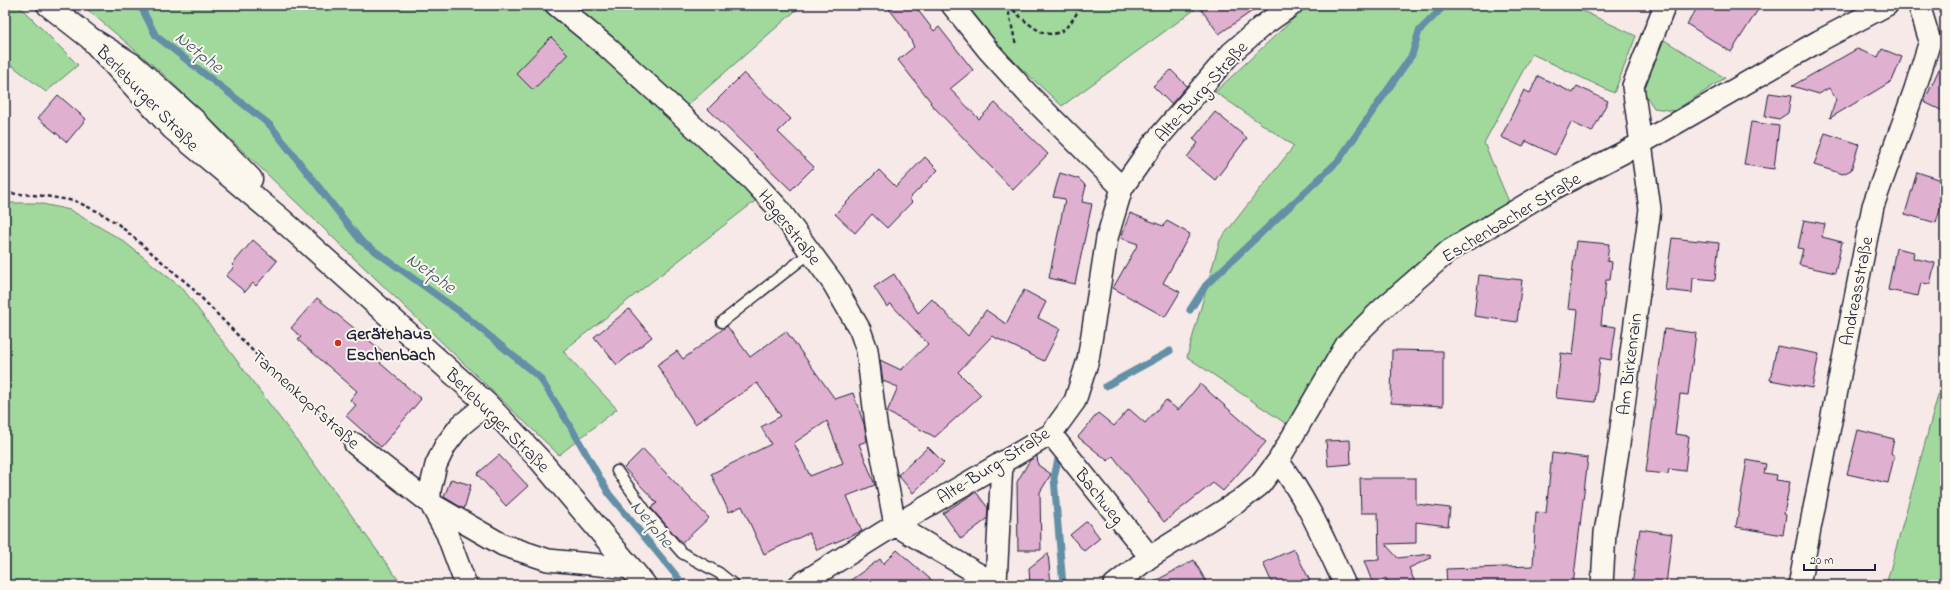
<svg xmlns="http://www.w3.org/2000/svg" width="1950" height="590" font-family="'Indie Flower',sans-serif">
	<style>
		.green { fill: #a1d99d; stroke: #627e6c }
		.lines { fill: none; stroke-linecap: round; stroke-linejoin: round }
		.stream { stroke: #638fa7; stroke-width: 7 }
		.building { fill: #e0b0d1; stroke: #22223b; fill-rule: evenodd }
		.lane-casing { stroke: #22223b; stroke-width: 13 }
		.street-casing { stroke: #22223b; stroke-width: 24 }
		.primary-casing { stroke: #22223b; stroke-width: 25 }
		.path { stroke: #22223b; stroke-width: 2.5; stroke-dasharray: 4 3; stroke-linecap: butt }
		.lane { stroke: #fbf7ec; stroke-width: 10 }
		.street { stroke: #fbf7ec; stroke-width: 21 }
		.primary { stroke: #fbf7ec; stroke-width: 22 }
		.poi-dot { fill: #c8321e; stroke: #fbf7ec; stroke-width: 1.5 }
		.labels { text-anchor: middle; stroke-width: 4; stroke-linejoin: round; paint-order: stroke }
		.street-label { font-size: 18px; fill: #22223b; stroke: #fbf7ec }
		.poi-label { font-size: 18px; font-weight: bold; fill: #22223b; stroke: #fbf7ec; text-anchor: start }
		.water-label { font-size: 19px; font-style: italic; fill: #425971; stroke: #fbf7ec }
	</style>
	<rect width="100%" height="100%" fill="#f6e9e7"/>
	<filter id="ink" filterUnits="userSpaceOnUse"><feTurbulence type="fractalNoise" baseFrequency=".025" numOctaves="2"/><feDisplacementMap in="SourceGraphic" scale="8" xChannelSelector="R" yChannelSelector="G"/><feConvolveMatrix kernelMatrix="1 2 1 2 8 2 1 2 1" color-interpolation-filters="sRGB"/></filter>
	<g filter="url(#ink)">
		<path class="green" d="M 5,5 L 18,5 L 78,65 L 46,92 L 5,60 Z
			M 82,5 L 802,5 L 682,110 L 759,198 L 563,351 L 617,409 L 559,455 L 161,72 Z
			M 967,5 L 1201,5 L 1062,106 L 1008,56 Z
			M 1308,5 L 1570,5 L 1636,36 L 1614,93 L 1532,54 L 1484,143 L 1509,202 L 1447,243 L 1288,425 L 1187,357 L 1220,240 L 1294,146 L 1215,92 Z
			M 1661,38 L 1725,78 L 1674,111 L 1654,108 L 1640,86 Z
			M 5,203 L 38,203 L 70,210 L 122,240 L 183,289 L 310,458 L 402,585 L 5,585 Z
			M 1945,370 L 1945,585 L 1886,585 Z"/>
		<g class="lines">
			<path class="stream" d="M 140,5 L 156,36 L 270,125 L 361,241 L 463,314 L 540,378 L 572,429 L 609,494 L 684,585
				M 1190,310 L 1206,285 L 1338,161 L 1412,55 L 1419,31 L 1445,5
				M 1106,386 L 1170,351
				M 1058,459 L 1054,478 L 1063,585"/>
		</g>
		<path class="building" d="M 886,5 L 914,5 L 934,31 L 939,27 L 973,70 L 950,89 L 979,119 L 995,103 L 1048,154 L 1013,190 L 930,103 L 931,102 L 898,60 L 914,47 L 907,32 Z
			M 1198,5 L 1261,5 L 1219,34 Z
			M 1699,5 L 1761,5 L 1731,52 L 1687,24 Z
			M 551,37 L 568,54 L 533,90 L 516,73 Z
			M 1857,49 L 1878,57 L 1882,49 L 1902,57 L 1892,81 L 1830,118 L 1836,99 L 1829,88 L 1819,94 L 1792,86 Z
			M 1945,56 L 1945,112 L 1924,102 Z
			M 1171,70 L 1187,86 L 1171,104 L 1153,86 Z
			M 744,73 L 791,119 L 778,132 L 814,167 L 791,190 L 708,109 Z
			M 1538,76 L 1573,93 L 1577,86 L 1608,101 L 1592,132 L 1571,122 L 1555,155 L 1526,141 L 1523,147 L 1501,137 L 1524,90 L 1530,93 Z
			M 1769,93 L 1791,96 L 1788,113 L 1779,119 L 1765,116 Z
			M 58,95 L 86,119 L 67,142 L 38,118 Z
			M 1215,112 L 1247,138 L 1215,180 L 1187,157 L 1198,143 L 1193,139 Z
			M 1751,122 L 1779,126 L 1774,169 L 1744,165 Z
			M 1825,133 L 1859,144 L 1851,170 L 1843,174 L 1814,165 Z
			M 925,157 L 938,170 L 909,199 L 912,202 L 887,228 L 872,214 L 855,233 L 835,214 L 879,170 L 896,187 Z
			M 1917,172 L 1945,181 L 1945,193 L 1936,223 L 1905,214 Z
			M 1060,173 L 1079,179 L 1086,186 L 1082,202 L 1092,204 L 1075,284 L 1049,278 L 1065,199 L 1053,197 Z
			M 1130,213 L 1163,226 L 1167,221 L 1190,234 L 1163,283 L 1180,292 L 1165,317 L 1113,288 L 1138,244 L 1121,238 Z
			M 1804,220 L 1825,224 L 1822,237 L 1842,242 L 1835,273 L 1799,265 L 1803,249 L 1798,248 Z
			M 1672,238 L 1719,243 L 1715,280 L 1693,278 L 1692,293 L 1665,290 Z
			M 253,240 L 277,261 L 256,286 L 253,283 L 245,292 L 226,276 L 234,267 L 232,265 Z
			M 1576,241 L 1609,244 L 1607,261 L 1612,262 L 1610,280 L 1606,280 L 1601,325 L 1616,327 L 1611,360 L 1600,358 L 1595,402 L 1556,398 L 1561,353 L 1573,355 L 1578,310 L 1568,309 Z
			M 1896,248 L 1914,252 L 1913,258 L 1935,263 L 1930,284 L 1921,283 L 1918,296 L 1888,290 Z
			M 894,274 L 918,313 L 932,299 L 968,336 L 986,310 L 1006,324 L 1024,290 L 1046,302 L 1038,318 L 1060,329 L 1044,361 L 992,336 L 958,372 L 981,395 L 935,437 L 887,412 L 898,387 L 883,381 L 880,360 L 901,370 L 928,344 L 891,304 L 887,307 L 874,287 Z
			M 1479,275 L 1522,280 L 1517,322 L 1474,316 Z
			M 317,298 L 387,355 L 380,363 L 421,399 L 381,447 L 346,416 L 356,405 L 350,400 L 357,391 L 298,340 L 301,337 L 291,328 Z
			M 629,309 L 652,337 L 617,365 L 594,337 Z
			M 727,326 L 750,357 L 786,331 L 835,399 L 853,393 L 864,424 L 867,441 L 859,444 L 875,485 L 847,496 L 862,531 L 817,550 L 809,533 L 764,554 L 742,506 L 729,512 L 711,474 L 771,444 L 761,427 L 781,416 L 757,383 L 695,424 L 657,365 L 677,351 L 683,359 ZM 827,421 L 843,463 L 810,476 L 794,443 Z
			M 1664,329 L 1696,333 L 1688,395 L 1680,394 L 1675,434 L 1689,436 L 1685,471 L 1669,469 L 1668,474 L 1646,472 Z
			M 1777,346 L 1819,354 L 1812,388 L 1770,380 Z
			M 1392,350 L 1443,351 L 1443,406 L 1391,403 Z
			M 1200,384 L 1266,442 L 1223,491 L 1213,483 L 1164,522 L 1113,456 L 1108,461 L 1078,437 L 1098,413 L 1114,426 L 1129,409 L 1145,423 L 1166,400 L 1178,410 Z
			M 1858,430 L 1894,439 L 1891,453 L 1894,457 L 1888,483 L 1847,474 Z
			M 1350,440 L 1351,464 L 1328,466 L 1326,441 Z
			M 928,447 L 944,463 L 913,493 L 898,475 Z
			M 643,449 L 709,518 L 682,543 L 651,508 L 657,503 L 624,468 Z
			M 1552,453 L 1588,458 L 1573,585 L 1447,585 L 1446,569 L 1533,566 L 1536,512 L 1546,513 Z
			M 499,455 L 528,486 L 506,506 L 477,474 Z
			M 1037,456 L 1038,465 L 1051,474 L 1040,492 L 1041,550 L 1018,550 L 1017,482 L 1030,460 Z
			M 1747,460 L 1766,464 L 1764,473 L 1777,475 L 1776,480 L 1790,482 L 1784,514 L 1786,515 L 1783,535 L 1736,527 Z
			M 1360,478 L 1416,478 L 1416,504 L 1450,508 L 1448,526 L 1416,522 L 1416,543 L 1385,544 L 1398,558 L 1430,554 L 1431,558 L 1409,568 L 1416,585 L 1389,585 L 1386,578 L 1373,584 L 1364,561 L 1379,560 L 1378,513 L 1361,513 Z
			M 451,479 L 471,485 L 464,509 L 444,497 Z
			M 976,492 L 988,508 L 987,519 L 961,539 L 943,513 Z
			M 1087,521 L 1100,538 L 1084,551 L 1070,535 Z
			M 1640,529 L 1672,534 L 1666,585 L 1632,585 Z
			M 1294,549 L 1312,585 L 1273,585 L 1263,563 Z
			M 897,550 L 937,585 L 844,585 L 880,559 L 883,564 Z
			M 1048,553 L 1051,585 L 1030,585 L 1029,568 Z
			M 1194,560 L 1208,585 L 1148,585 Z"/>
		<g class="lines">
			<g class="lane-casing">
				<path id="lane" d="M 722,322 L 811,252
					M 617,471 L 647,513 L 682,553 L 719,573 L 734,585"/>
			</g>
			<g class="street-casing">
				<path id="street" d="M 556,5 L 606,46 L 753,181 L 778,208 L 833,283 L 860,330 L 867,350 L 876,424 L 895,525
					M 952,5 L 988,50 L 1028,94 L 1122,188
					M 1051,434 L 1150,557
					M 355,444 L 430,503 L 503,545 L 548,560 L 631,568
					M 1278,461 C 1307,499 1325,542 1345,585
					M 895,525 L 997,585
					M 996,583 L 1002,462
					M 466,585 L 447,534 L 430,503 L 430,490 L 436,465 L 445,446 L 460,426 L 487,404
					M 799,585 L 895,525 L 1051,434 L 1075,401 L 1088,360 L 1107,238 L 1122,188 L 1153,144 L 1231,53 L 1261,27 L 1292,5
					M 1114,585 L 1150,557 L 1242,499 L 1260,485 L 1278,461 L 1346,345 L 1381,310 L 1450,250 L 1547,192 L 1640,144 L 1819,41 L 1887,5
					M 1602,585 L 1605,533 L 1618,451 L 1650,209 L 1633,86 L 1665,5
					M 1799,585 L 1873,206 L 1915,89 L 1930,41 L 1919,5"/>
			</g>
			<g class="primary-casing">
				<path id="primary" d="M 48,5 L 90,38 L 133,65 L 194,120 L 251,179
					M 90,38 L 173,129 L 282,220 L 487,404 L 540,460 L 645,585"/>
			</g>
			<path class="path" d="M 1007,5 L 1016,45
				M 1008,5 C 1037,33 1058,53 1081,5
				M 5,193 L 45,196 L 75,201 L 99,212 L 118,224 L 189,285 L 283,382 L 339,430
				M 5,574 L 9,585"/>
			<use href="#lane" class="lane"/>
			<use href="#street" class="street"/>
			<use href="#primary" class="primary"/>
		</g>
	</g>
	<circle class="poi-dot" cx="338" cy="343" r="4"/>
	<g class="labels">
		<g class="street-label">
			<text transform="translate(1201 91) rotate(-48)" y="6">Alte-Burg-Straße</text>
			<text transform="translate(148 98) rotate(46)" y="6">Berleburger Straße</text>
			<text transform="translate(1511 217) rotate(-31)" y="6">Eschenbacher Straße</text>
			<text transform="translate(790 227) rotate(52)" y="6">Hagerstraße</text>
			<text transform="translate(1856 291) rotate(-79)" y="6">Andreasstraße</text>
			<text transform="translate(1629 364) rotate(-83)" y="6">Am Birkenrain</text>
			<text transform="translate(306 399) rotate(42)" y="6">Tannenkopfstraße</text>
			<text transform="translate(498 420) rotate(45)" y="6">Berleburger Straße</text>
			<text transform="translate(993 465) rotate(-32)" y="6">Alte-Burg-Straße</text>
			<text transform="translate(1100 496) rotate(51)" y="6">Bachweg</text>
		</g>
		<g class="poi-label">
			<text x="346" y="339">Gerätehaus<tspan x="346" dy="21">Eschenbach</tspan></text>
		</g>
		<g class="water-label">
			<text transform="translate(200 51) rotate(38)" y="7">Netphe</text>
			<text transform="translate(432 272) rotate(36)" y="7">Netphe</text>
			<text transform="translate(653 523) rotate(50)" y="7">Netphe</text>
		</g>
	</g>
	<rect width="1950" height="590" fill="none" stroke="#fbf7ec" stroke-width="20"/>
	<rect x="10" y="10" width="1930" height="570" fill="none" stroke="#22223b" stroke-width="1.5" filter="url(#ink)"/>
	<path d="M1804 564v6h71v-6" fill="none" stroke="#22223b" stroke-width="2"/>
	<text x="1810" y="564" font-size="12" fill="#22223b" stroke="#fbf7ec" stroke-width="3" paint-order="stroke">20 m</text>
</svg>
